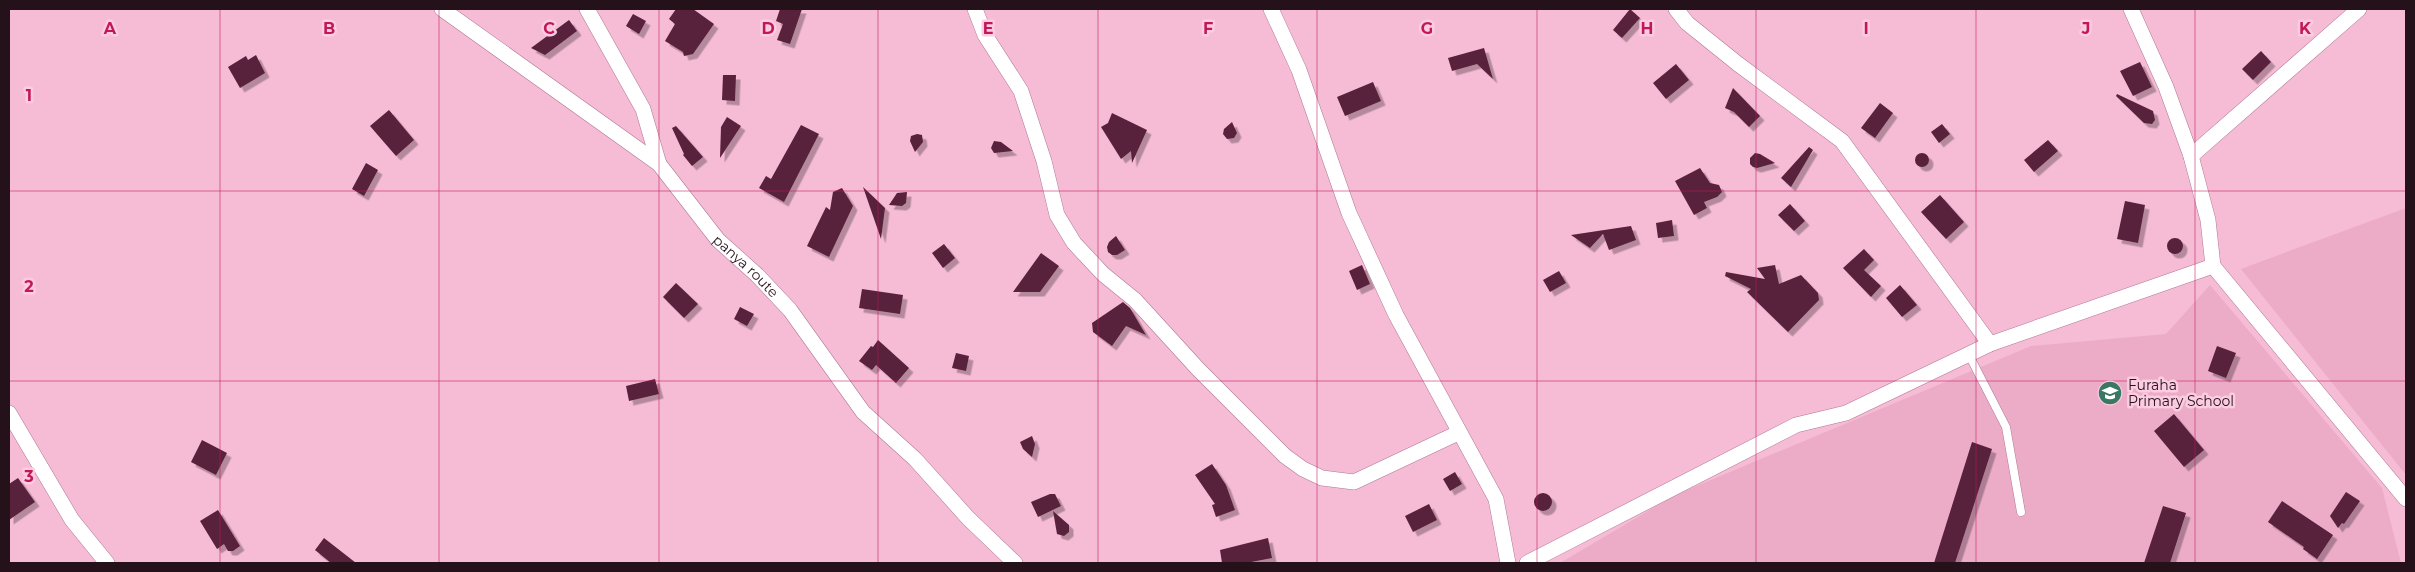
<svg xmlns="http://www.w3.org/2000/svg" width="2415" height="572" font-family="Montserrat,sans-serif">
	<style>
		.built { fill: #ecacc8 }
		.building { fill: #59203e; filter: url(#shadow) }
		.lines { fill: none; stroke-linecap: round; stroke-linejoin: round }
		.service-casing { stroke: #b07992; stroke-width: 9 }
		.minor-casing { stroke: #b07992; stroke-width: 16 }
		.service { stroke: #fff; stroke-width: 8 }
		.minor { stroke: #fff; stroke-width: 15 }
		.grid { fill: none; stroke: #c2185b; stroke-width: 1; stroke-opacity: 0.55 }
		.labels { text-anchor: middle; stroke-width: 5; stroke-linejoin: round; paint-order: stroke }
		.street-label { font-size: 14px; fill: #25111a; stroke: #fccce1 }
		.poi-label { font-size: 14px; fill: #25111a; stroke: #fccce1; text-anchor: start }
		.grid-label { font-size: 16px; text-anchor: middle; font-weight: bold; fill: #c2185b; stroke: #fccce1; stroke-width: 5; stroke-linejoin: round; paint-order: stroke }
	</style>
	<defs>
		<filter id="shadow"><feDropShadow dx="4.5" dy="4.5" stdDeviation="0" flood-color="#0004"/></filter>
	</defs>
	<rect width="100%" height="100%" fill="#f6bbd5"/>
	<path class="built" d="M 2406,208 L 2406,475 L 2241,269 Z
		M 2210,285 L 2382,488 L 2401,563 L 1560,563 L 1675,495 L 2031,346 L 2166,334 Z"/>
	<path class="building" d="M 676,9 L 693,9 L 714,24 L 693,54 L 684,56 L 683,52 L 665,41 L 675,24 L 669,19 Z
		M 780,9 L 802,9 L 790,44 L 777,40 L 783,24 L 776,21 Z
		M 1630,9 L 1640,18 L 1622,38 L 1613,30 Z
		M 633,14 L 646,21 L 639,34 L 626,26 Z
		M 569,20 L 577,31 L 545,55 L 531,48 Z
		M 1484,48 L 1493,79 L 1477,64 L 1452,71 L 1448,58 Z
		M 2261,51 L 2271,62 L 2253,80 L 2242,69 Z
		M 256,55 L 265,73 L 240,88 L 228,67 L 246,56 L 248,60 Z
		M 2140,62 L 2152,87 L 2133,96 L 2120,71 Z
		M 1676,64 L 1689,80 L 1666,99 L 1653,83 Z
		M 723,75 L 736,75 L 735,101 L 722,100 Z
		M 1373,82 L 1381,101 L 1345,116 L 1337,97 Z
		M 1733,88 L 1760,116 L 1749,127 L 1734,112 L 1725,108 Z
		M 2117,94 L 2153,111 L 2155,120 L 2152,124 L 2144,123 L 2116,96 Z
		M 1880,103 L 1893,113 L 1875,138 L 1861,128 Z
		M 389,110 L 414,140 L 396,156 L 370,126 Z
		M 1112,113 L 1147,130 L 1132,163 L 1131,151 L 1121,159 L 1101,127 L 1108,123 Z
		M 727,117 L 741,126 L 720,158 L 721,127 Z
		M 1232,122 L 1237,133 L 1234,138 L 1227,139 L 1223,134 L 1224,129 Z
		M 1942,124 L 1950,134 L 1939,143 L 1931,132 Z
		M 801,125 L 819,134 L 784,202 L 759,188 L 766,176 L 771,179 Z
		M 676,126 L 703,157 L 692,166 L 683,155 L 684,154 L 672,128 Z
		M 917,134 L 922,135 L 923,142 L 915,152 L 910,141 L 911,136 Z
		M 2048,140 L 2058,151 L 2034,172 L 2024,160 Z
		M 994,141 L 1001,142 L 1013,151 L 994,153 L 991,148 Z
		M 1809,147 L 1813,150 L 1791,187 L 1781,178 Z
		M1915 160a7 7 0 1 1 14 0a7 7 0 1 1-14 0Z
		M 1755,153 L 1760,154 L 1775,163 L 1757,168 L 1753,167 L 1750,164 L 1750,158 Z
		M 366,163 L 378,170 L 364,196 L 352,189 Z
		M 1700,168 L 1710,183 L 1719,185 L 1722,192 L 1717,197 L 1704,202 L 1707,208 L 1694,215 L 1675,181 Z
		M 863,187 L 885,208 L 881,239 Z
		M 842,188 L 853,206 L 829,257 L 807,246 L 826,207 L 830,210 L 833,192 Z
		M 907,192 L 906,203 L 902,206 L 889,205 L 897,193 Z
		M 1940,195 L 1964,222 L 1946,239 L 1921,212 Z
		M 2125,201 L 2145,205 L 2138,243 L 2117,239 Z
		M 1790,204 L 1805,221 L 1794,231 L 1778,215 Z
		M 1672,220 L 1674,236 L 1658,238 L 1656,223 Z
		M 1631,226 L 1636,240 L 1609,250 L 1603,234 L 1590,248 L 1571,235 Z
		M 1116,236 L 1125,250 L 1117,255 L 1112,255 L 1108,252 L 1107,247 L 1109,242 Z
		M2167 246a8 8 0 1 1 16 0a8 8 0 1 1-16 0Z
		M 944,244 L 955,258 L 943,268 L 932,253 Z
		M 1864,249 L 1874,260 L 1864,270 L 1881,286 L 1871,297 L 1843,268 Z
		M 1041,253 L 1059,266 L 1040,292 L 1013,292 Z
		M 1362,265 L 1370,284 L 1357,290 L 1349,271 Z
		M 1775,265 L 1779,284 L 1801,275 L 1818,293 L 1819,300 L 1788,332 L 1747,292 L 1751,289 L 1725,276 L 1726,272 L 1765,279 L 1757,268 Z
		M 1559,271 L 1566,283 L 1550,292 L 1543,280 Z
		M 676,283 L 698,304 L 684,318 L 663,297 Z
		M 1900,285 L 1917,305 L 1902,317 L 1886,298 Z
		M 862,289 L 903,295 L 900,314 L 859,308 Z
		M 1123,302 L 1130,308 L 1146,335 L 1126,326 L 1112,346 L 1093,332 L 1092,323 Z
		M 740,307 L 754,314 L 747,326 L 734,319 Z
		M 878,340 L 909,368 L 896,383 L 876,365 L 872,370 L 859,361 L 871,346 L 873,347 Z
		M 2217,346 L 2236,353 L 2226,378 L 2208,371 Z
		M 956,353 L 969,356 L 966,371 L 952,368 Z
		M 655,379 L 659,394 L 629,401 L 626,386 Z
		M 2174,414 L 2204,450 L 2184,467 L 2154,431 Z
		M 1032,436 L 1035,444 L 1032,457 L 1023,449 L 1020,442 Z
		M 202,440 L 227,453 L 216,475 L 191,462 Z
		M 1972,442 L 1992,449 L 1955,563 L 1934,563 Z
		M 1212,464 L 1226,485 L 1235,510 L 1216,517 L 1212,505 L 1215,504 L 1195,475 Z
		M 1455,472 L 1462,484 L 1450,491 L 1443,479 Z
		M 18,478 L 35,502 L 9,520 L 9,484 Z
		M 2346,492 L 2360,501 L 2344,524 L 2342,523 L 2338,528 L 2330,516 Z
		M1534 502a9 9 0 1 1 18 0a9 9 0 1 1-18 0Z
		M 1050,494 L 1055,494 L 1061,506 L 1038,517 L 1031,502 Z
		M 2282,501 L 2333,535 L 2317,559 L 2303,549 L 2304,547 L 2268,522 Z
		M 1429,504 L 1437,520 L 1413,532 L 1405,516 Z
		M 2163,506 L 2186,513 L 2170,563 L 2144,563 Z
		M 218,510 L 240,546 L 233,551 L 228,551 L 224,544 L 217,549 L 200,521 Z
		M 1053,511 L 1069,525 L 1069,532 L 1064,536 L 1057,534 Z
		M 324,538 L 356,563 L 331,563 L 315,550 Z
		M 1268,538 L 1272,558 L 1246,563 L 1222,563 L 1220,550 Z"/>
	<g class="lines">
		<g class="service-casing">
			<path id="service" d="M 1969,355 L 2006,427 L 2021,512"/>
		</g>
		<g class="minor-casing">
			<g id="minor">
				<path id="s1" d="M 442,9 L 659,164 L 718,240 L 757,275 L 790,310 L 863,412 L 915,459 L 968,518 L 1015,563"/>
				<path d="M 587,9 L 643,109 L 659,164"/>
				<path d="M 975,9 L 985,35 L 1021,91 L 1044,161 L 1057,215 L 1074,243 L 1103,274 L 1135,300 L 1198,369 L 1285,456 L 1303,469 L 1322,478 L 1354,482 L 1458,433"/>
				<path d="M 1271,9 L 1299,70 L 1349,213 L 1396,315 L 1496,499 L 1508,563"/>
				<path d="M 1676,9 L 1687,23 L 1738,64 L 1842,141 L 1990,344"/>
				<path d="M 2131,9 L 2166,87 L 2191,156 L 2208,220 L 2213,266"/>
				<path d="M 2191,156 L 2359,9"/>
				<path d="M 9,413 L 72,520 L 107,563"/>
				<path d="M 1527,563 L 1796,425 L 1846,413 L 1990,344 L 2213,266 L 2406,499"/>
			</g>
		</g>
		<use href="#service" class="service"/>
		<use href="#minor" class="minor"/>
	</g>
	<path class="grid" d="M 220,9 L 220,563M 439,9 L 439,563M 659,9 L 659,563M 878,9 L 878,563M 1098,9 L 1098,563M 1317,9 L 1317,563M 1537,9 L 1537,563M 1756,9 L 1756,563M 1976,9 L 1976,563M 2195,9 L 2195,563M 9,191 L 2406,191M 9,381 L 2406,381"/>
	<defs>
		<g id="school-disc" transform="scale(1.25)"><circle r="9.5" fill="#3a7864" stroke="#fccce1"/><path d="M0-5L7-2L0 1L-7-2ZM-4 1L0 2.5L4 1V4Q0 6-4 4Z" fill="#fff"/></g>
	</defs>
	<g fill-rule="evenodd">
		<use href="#school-disc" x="2110" y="393"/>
	</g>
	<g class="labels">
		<g class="street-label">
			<text dy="5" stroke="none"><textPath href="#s1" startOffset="401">panya route</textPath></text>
		</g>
		<g class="poi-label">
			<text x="2128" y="390">Furaha<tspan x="2128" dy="16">Primary School</tspan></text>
		</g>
	</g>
	<g class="grid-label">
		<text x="110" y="34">A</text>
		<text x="329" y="34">B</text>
		<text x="549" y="34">C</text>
		<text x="768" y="34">D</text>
		<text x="988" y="34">E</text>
		<text x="1208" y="34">F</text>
		<text x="1427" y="34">G</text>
		<text x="1647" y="34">H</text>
		<text x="1866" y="34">I</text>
		<text x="2086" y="34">J</text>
		<text x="2305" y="34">K</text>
		<text x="29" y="101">1</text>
		<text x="29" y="292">2</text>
		<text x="29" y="482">3</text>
	</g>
	<rect width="2415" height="572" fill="none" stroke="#25111a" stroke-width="20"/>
</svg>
